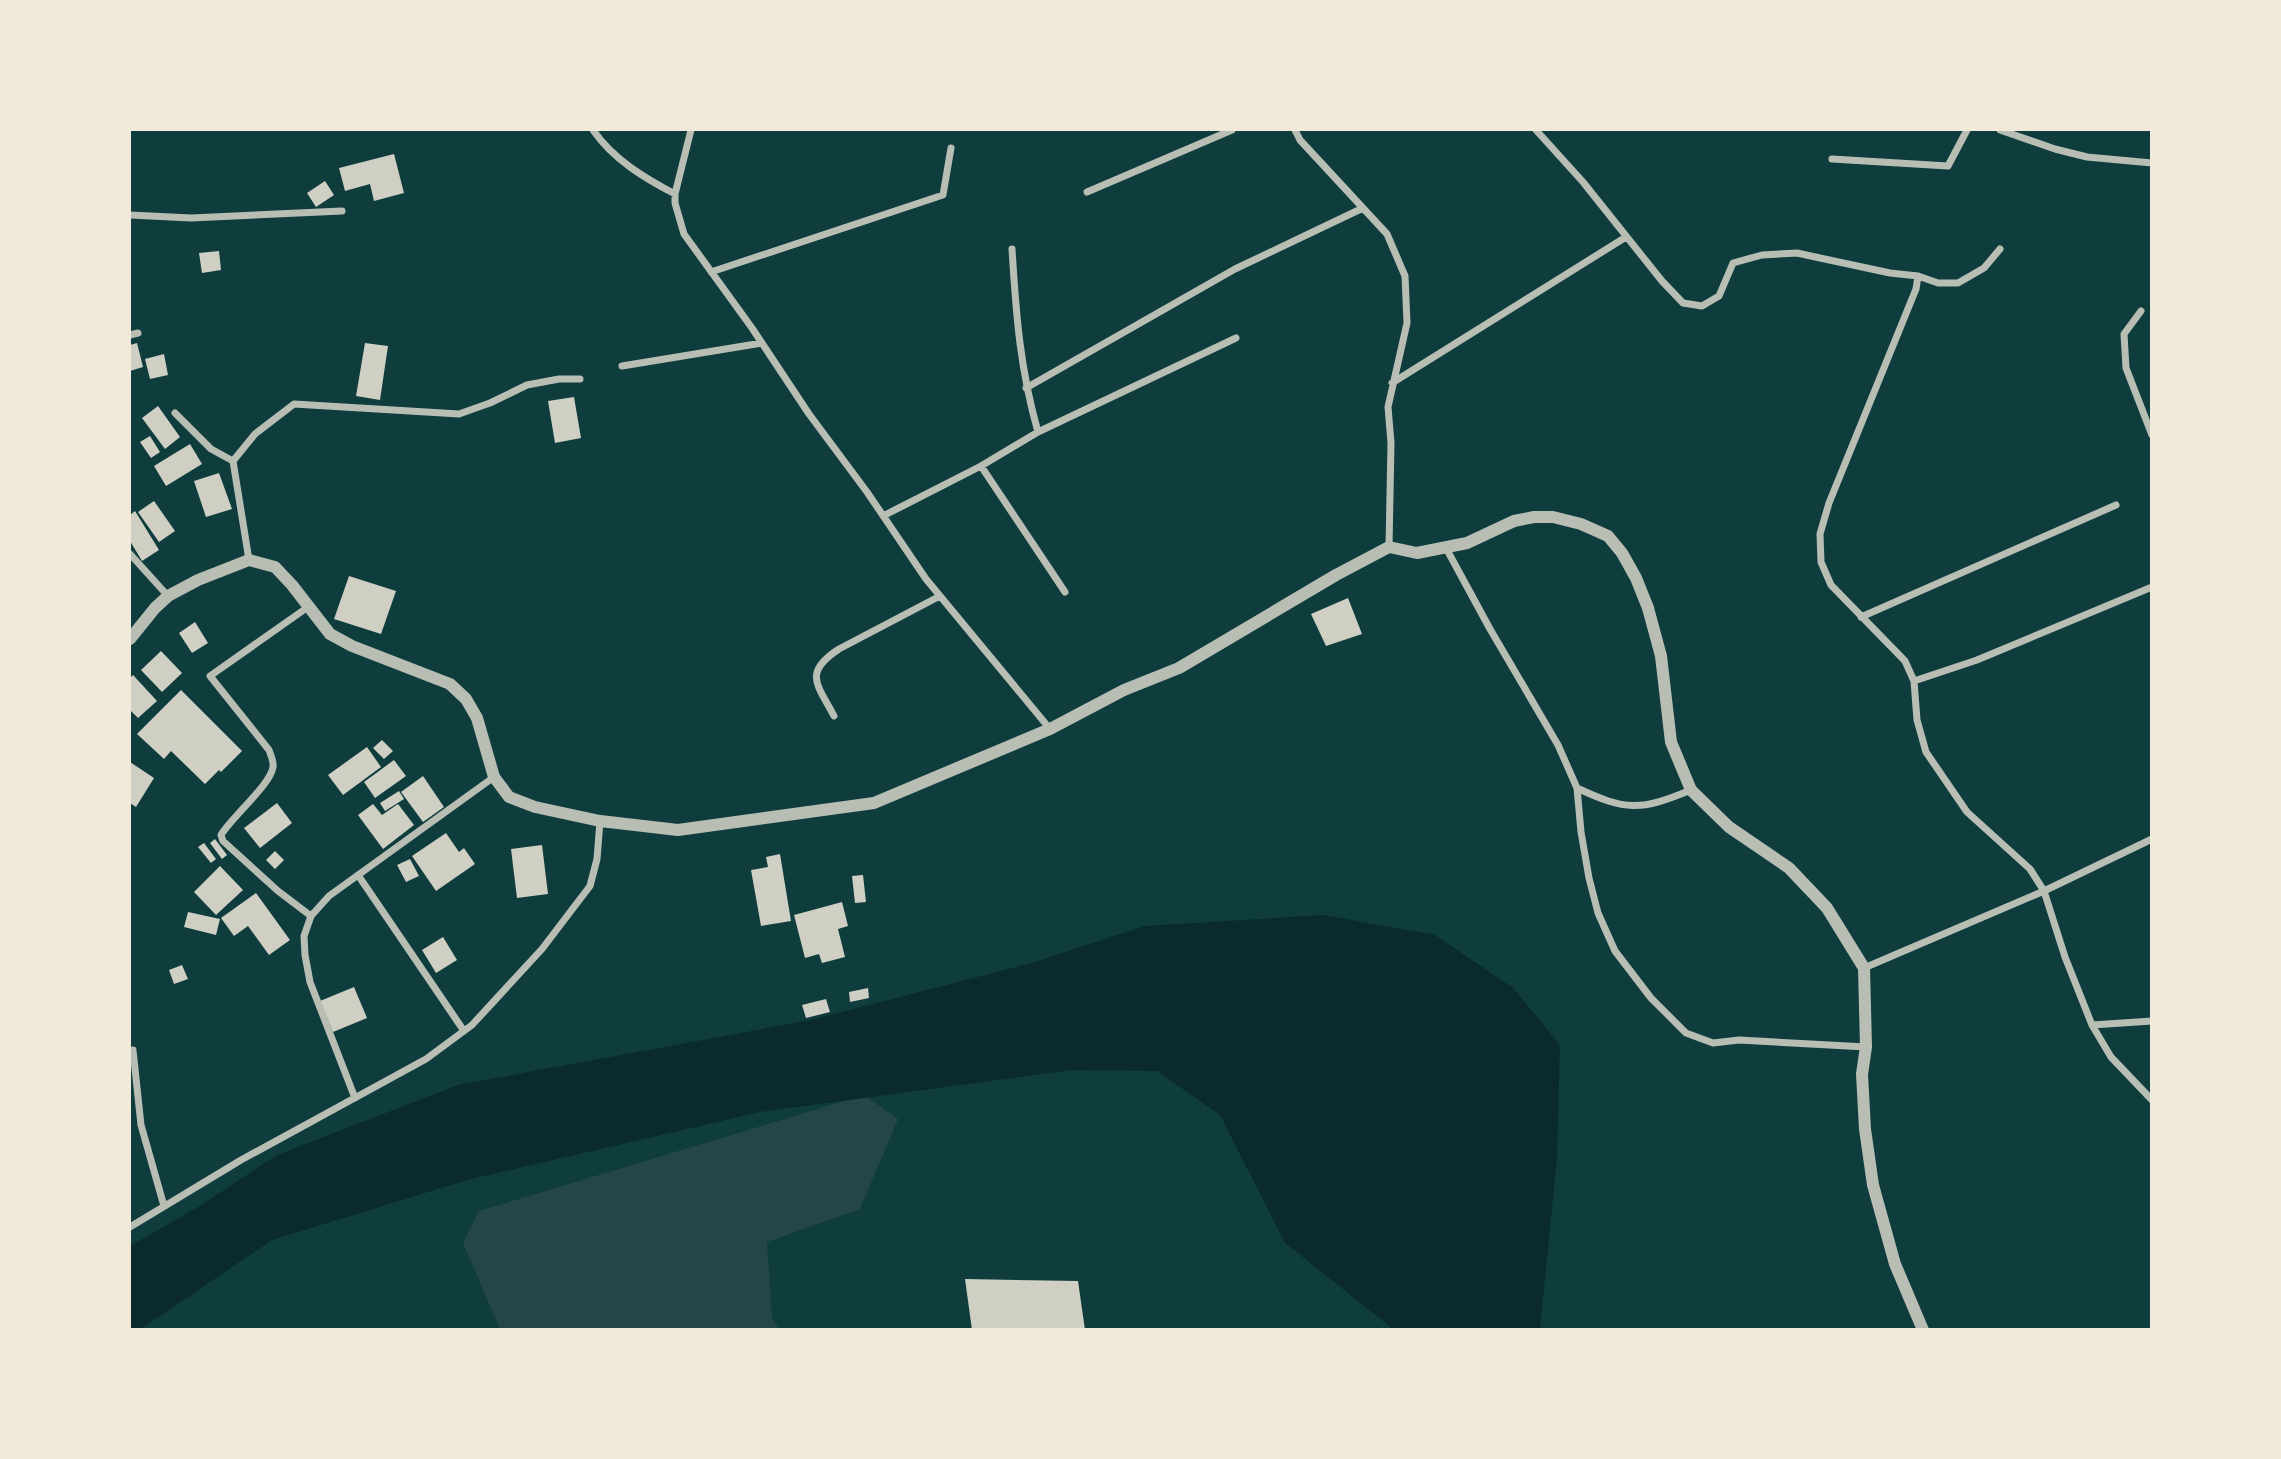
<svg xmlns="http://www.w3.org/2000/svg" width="2281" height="1459" font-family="Roboto,sans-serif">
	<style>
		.green { fill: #244646 }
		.water { fill: #0a2a2b }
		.building { fill: #cfcfc3 }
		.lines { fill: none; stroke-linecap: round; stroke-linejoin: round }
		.minor { stroke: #b8beb3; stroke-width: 7 }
		.tertiary { stroke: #b8beb3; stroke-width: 12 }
	</style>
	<rect width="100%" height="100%" fill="#0f3d3e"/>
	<path class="green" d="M 864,1095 L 898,1119 L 860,1209 L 767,1242 L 772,1319 L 779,1329 L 500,1329 L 463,1243 L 479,1211 Z"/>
	<path class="water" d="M 1323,915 L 1435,935 L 1513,988 L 1560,1045 L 1557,1158 L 1540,1329 L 1393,1329 L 1285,1243 L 1220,1115 L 1157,1071 L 1072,1070 L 760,1112 L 467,1180 L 272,1240 L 141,1329 L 130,1329 L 130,1246 L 200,1206 L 277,1155 L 458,1085 L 811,1020 L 1035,962 L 1145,926 Z"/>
	<path class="building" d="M 394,154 L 404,193 L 374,201 L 370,184 L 345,191 L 339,168 Z
		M 325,181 L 334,195 L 316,207 L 307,193 Z
		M 219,251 L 221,270 L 202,273 L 199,253 Z
		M 137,343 L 143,367 L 130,371 L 130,345 Z
		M 365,343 L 388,346 L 380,400 L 356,396 Z
		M 164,354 L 168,375 L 150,379 L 145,359 Z
		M 574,397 L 581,438 L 555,443 L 548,401 Z
		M 158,406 L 180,437 L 165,449 L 142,418 Z
		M 150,436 L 160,452 L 151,458 L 140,442 Z
		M 190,444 L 202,464 L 166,486 L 154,466 Z
		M 219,473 L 232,509 L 206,517 L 194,481 Z
		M 154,501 L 175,531 L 159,542 L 138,512 Z
		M 135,511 L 159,550 L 142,561 L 130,541 L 130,515 Z
		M 349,576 L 396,591 L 381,634 L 334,619 Z
		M 1348,598 L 1362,634 L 1326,646 L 1311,614 Z
		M 195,622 L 208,643 L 192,653 L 179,633 Z
		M 161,651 L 182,673 L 162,692 L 141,670 Z
		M 133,675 L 157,701 L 138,718 L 130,710 L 130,678 Z
		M 181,690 L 242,751 L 221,772 L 219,770 L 205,784 L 171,751 L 164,759 L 137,734 Z
		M 382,740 L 393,751 L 384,759 L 373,748 Z
		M 367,747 L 381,767 L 343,795 L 328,775 Z
		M 394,760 L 406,776 L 375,798 L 364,782 Z
		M 130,762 L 154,778 L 136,807 L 130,803 Z
		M 423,776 L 444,807 L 423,822 L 401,792 Z
		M 399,791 L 404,799 L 385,811 L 380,803 Z
		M 277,803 L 292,823 L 260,848 L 244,828 Z
		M 373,804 L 382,815 L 398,804 L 414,825 L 383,849 L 358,815 Z
		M 446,833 L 459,852 L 464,848 L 475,864 L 436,891 L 412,856 Z
		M 215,839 L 227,855 L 222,859 L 210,843 Z
		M 204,843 L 216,859 L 211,863 L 198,847 Z
		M 542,845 L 548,894 L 517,898 L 511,849 Z
		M 275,851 L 284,860 L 275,869 L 266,860 Z
		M 780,854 L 791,921 L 761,926 L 751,870 L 768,867 L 766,857 Z
		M 410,859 L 419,876 L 406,882 L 397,865 Z
		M 220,866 L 243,890 L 216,915 L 194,892 Z
		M 863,875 L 866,902 L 855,903 L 852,876 Z
		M 256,893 L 290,940 L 269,955 L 248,926 L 234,936 L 221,918 Z
		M 842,902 L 848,926 L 838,929 L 845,957 L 822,963 L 819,954 L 805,958 L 794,915 Z
		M 188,912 L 220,919 L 216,935 L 184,927 Z
		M 443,937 L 457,960 L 436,973 L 422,950 Z
		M 182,965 L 188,979 L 174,984 L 169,970 Z
		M 354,987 L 367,1018 L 333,1032 L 320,1001 Z
		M 868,988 L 869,998 L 850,1002 L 849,992 Z
		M 826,999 L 830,1012 L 806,1018 L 802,1005 Z
		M 965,1279 L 1078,1281 L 1085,1330 L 972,1330 Z"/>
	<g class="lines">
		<path class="minor" d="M 593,130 C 613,159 644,178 675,194
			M 691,130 L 675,194 L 675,203 L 684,234 L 752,328 L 809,414 L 867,492 L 926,579 L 1050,729
			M 1295,130 L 1300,140 L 1387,234 L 1405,276 L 1407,323 L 1388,407 L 1391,443 L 1389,547
			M 1536,130 L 1583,182 L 1662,281 L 1683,303 L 1702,306 L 1719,296 L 1733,263 L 1762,255 L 1797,253 L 1890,273 L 1918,276 L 1938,283 L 1958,283 L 1984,268 L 2000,249
			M 2000,130 L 2055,149 L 2087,157 L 2152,163
			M 1832,159 L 1948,166 L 1967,130
			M 1087,192 L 1232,130
			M 130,215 L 191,218 L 342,211
			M 1012,249 C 1016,314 1020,369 1038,432
			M 711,272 L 943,195 L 951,148
			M 1918,276 L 1916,289 L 1829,503 L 1820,534 L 1821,562 L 1831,585 L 1905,661 L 1914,681 L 1917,720 L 1926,752 L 1967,812 L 2030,869 L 2044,891 L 2065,957 L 2092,1025 L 2111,1057 L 2152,1100
			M 2141,311 L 2124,334 L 2126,368 L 2152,435
			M 130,335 L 138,333
			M 622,366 L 762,343
			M 1392,383 L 1626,237
			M 1026,388 L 1235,269 L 1363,208
			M 175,413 L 211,449 L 233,461
			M 981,466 L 1065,592
			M 883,516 L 981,466 L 1038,432 L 1236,338
			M 1446,548 L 1490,629 L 1558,745 L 1577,788 L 1581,832 L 1589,878 L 1598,913 L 1615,951 L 1651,998 L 1686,1033 L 1713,1043 L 1739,1040 L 1866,1047
			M 130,554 L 168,596
			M 249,560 L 233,461 L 255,434 L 294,404 L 459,414 L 490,403 L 527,385 L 559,379 L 580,379
			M 308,607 L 210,676 L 269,750 C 271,756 274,761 273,767 C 271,784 232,817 221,835 L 223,841 L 278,891 L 311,916
			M 1861,617 L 2116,505
			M 1914,681 L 1977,660 L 2152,587
			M 834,716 C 818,685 802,673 839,649 L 940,596
			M 1577,788 C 1626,811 1640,811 1691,790
			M 358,875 L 464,1031
			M 1864,968 L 2044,891 L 2152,839
			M 2092,1025 L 2152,1021
			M 133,1050 L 141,1125 L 164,1206
			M 355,1098 L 310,982 L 305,955 L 304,936 L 311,916 L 329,896 L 494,777
			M 130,1227 L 241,1160 L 426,1059 L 472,1025 L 542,949 L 590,886 L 597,859 L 600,821"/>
		<path class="tertiary" d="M 130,639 L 155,608 L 168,596 L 198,580 L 249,560 L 275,567 L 292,585 L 330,634 L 352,646 L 450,684 L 466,699 L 477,718 L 494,777 L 509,797 L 535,807 L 600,821 L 678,830 L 874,803 L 1050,729 L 1124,690 L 1179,668 L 1336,575 L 1389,547 L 1417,553 L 1467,543 L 1514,521 L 1534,517 L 1553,517 L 1581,524 L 1608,536 L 1622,553 L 1636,578 L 1648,608 L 1661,656 L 1671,742 L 1691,790 L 1729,827 L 1789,868 L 1827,908 L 1864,968 L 1866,1047 L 1862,1074 L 1865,1129 L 1873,1185 L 1895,1264 L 1923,1330"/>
	</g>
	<rect width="2281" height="1459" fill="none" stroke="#f1e9da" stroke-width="262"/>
</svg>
